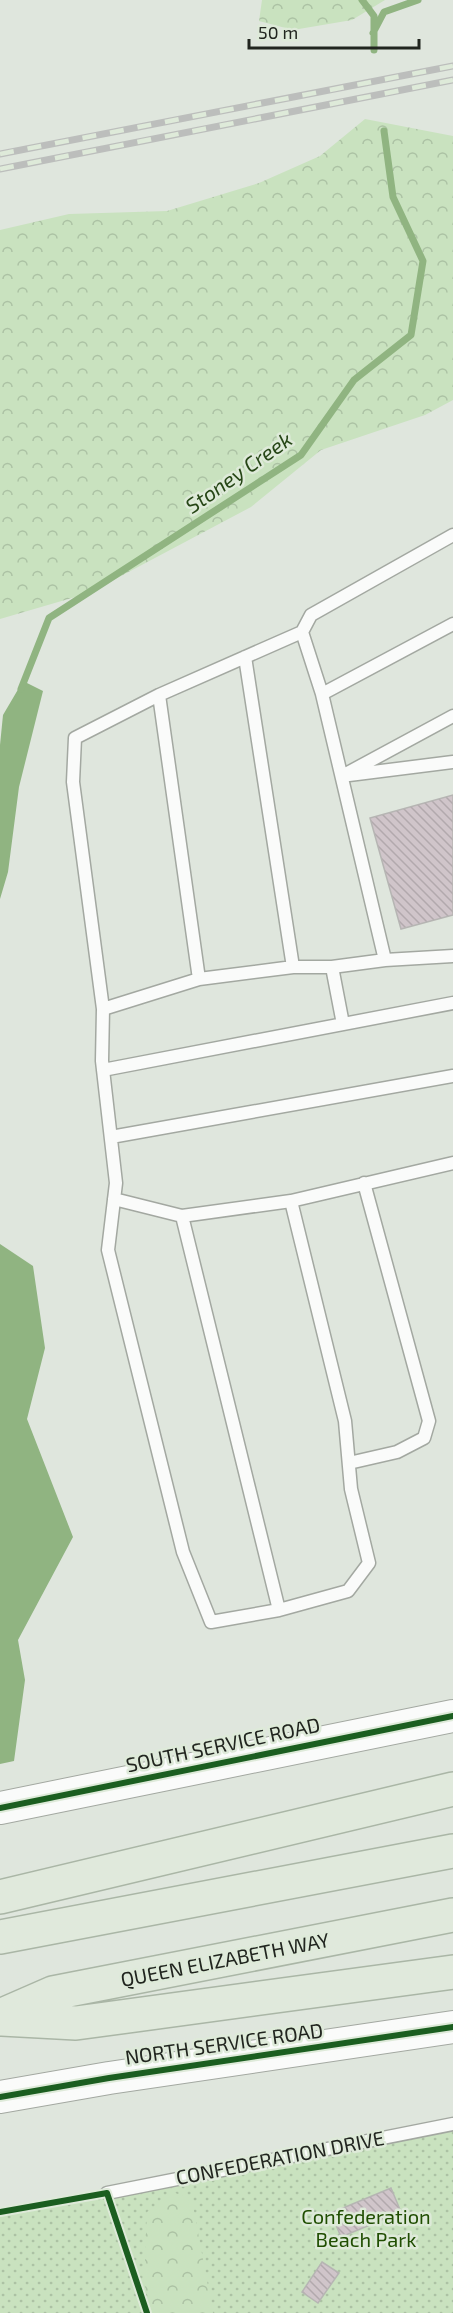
<svg xmlns="http://www.w3.org/2000/svg" width="453" height="2313" font-family="'Exo 2',sans-serif">
	<style>
		.green { fill: url(#green-dots) }
		.forest { fill: url(#forest-crowns) }
		.water { fill: #90b481 }
		.lines { fill: none; stroke-linecap: round; stroke-linejoin: round }
		.stream { stroke: #90b481; stroke-width: 7 }
		.building { fill: url(#building-back-hatch); stroke: #b6b5b3; stroke-width: 1.5 }
		.service-casing { stroke: #a3a8a1; stroke-width: 15 }
		.tertiary-casing { stroke: #a3a8a1; stroke-width: 34 }
		.motorway-casing { stroke: #aab6a6; stroke-width: 36 }
		.service { stroke: #fafbfa; stroke-width: 12 }
		.tertiary { stroke: #fafbfa; stroke-width: 32 }
		.motorway { stroke: #e0e9dc; stroke-width: 33 }
		.rail-casing { stroke: #bcbebc; stroke-width: 7 }
		.rail { stroke: #deead9; stroke-width: 4.5; stroke-dasharray: 14; stroke-linecap: butt }
		.cycleway-casing { stroke: #deead9; stroke-width: 10 }
		.cycleway { stroke: #1b5e20; stroke-width: 6 }
		.labels { text-anchor: middle; stroke-width: 5; stroke-linejoin: round; paint-order: stroke }
		.street-label { font-size: 20px; fill: #21251f; stroke: #deead9 }
		.park-label { font-size: 20px; fill: #204e02; stroke: #deead9 }
		.water-label { font-size: 21px; font-style: italic; fill: #264616; stroke: #deead9 }
	</style>
	<defs>
		<pattern id="green-dots" width="8" height="8" patternUnits="userSpaceOnUse" patternTransform="scale(1.5)"><rect width="8" height="8" fill="#c9e2bf"/><path d="M2 2h.1M6 6h.1" fill="none" stroke="#acc2a4" stroke-width="1.8" stroke-linecap="round"/></pattern>
		<pattern id="forest-crowns" width="20" height="18" patternUnits="userSpaceOnUse" patternTransform="scale(1.5)"><rect width="20" height="18" fill="#c9e2bf"/><path d="M2 6a3 3 0 1 1 6 0M12 15a3 3 0 1 1 6 0" fill="none" stroke="#acc2a4"/></pattern>
		<pattern id="building-back-hatch" width="6" height="6" patternUnits="userSpaceOnUse" patternTransform="scale(1.5)"><rect width="6" height="6" fill="#d0c5ca"/><path d="M-1 5l2 2M0 0l6 6M5-1l2 2" fill="none" stroke="#b2a9ad"/></pattern>
	</defs>
	<rect width="100%" height="100%" fill="#dfe6dd"/>
	<path class="green" d="M 453,2125 L 453,2313 L 0,2313 L 0,2211 Z"/>
	<path class="forest" d="M 262,0 L 385,0 L 352,20 L 293,30 L 259,21 Z
		M 365,119 L 453,136 L 453,400 L 425,415 L 321,450 L 251,507 L 89,593 L 0,619 L 0,230 L 69,214 L 167,211 L 259,183 L 320,156 Z
		M 173,2192 L 192,2200 L 213,2313 L 152,2313 L 144,2283 L 147,2212 Z"/>
	<path class="water" d="M 23,681 L 43,691 L 19,787 L 8,872 L 0,899 L 0,745 L 3,715 Z
		M 0,1244 L 33,1266 L 45,1348 L 27,1419 L 73,1537 L 18,1640 L 25,1680 L 14,1761 L 0,1764 Z"/>
	<g class="lines">
		<path class="stream" d="M 362,0 L 374,16 L 374,50
			M 373,33 L 384,12 L 418,0
			M 21,689 L 49,618 L 301,455 L 354,380 L 411,335 L 423,261 L 393,197 L 384,131"/>
	</g>
	<path class="building" d="M 453,795 L 453,915 L 401,929 L 370,818 Z
		M 391,2188 L 401,2212 L 341,2237 L 331,2213 Z
		M 322,2262 L 339,2273 L 318,2303 L 302,2292 Z"/>
	<g class="lines">
		<g class="service-casing">
			<path id="service" d="M 453,535 L 311,615 L 302,632 L 322,694 L 385,960 L 453,956
				M 302,632 L 159,695 L 199,979 L 103,1009 L 102,1061 L 116,1183 L 108,1250 L 183,1552 L 211,1622 L 279,1610 L 348,1591 L 369,1563 L 351,1489 L 345,1421 L 291,1201 L 453,1163
				M 245,657 L 293,967
				M 322,694 L 453,624
				M 349,775 L 453,762
				M 342,776 L 453,716
				M 332,967 L 343,1024
				M 199,979 L 293,967 L 332,967 L 385,960
				M 103,1009 L 73,782 L 75,738 L 159,695
				M 103,1070 L 453,1003
				M 111,1137 L 453,1076
				M 114,1199 L 182,1216
				M 349,1463 L 397,1452 L 424,1438 L 429,1421 L 364,1183
				M 279,1610 L 182,1216 L 291,1201
				M 107,2193 L 453,2124"/>
		</g>
		<g class="tertiary-casing">
			<path id="tertiary" d="M 0,1808 L 453,1716
				M 0,2097 L 109,2078 L 453,2027"/>
		</g>
		<g class="motorway-casing">
			<path id="motorway" d="M 0,1897 L 453,1789
				M 0,1937 L 453,1851
				M 0,2016 L 53,1993 L 453,1915
				M 2,2019 L 76,2023 L 453,1972"/>
		</g>
		<use href="#service" class="service"/>
		<use href="#tertiary" class="tertiary"/>
		<use href="#motorway" class="motorway"/>
		<g class="rail-casing">
			<path id="rail" d="M 0,154 L 453,66
				M 0,169 L 453,80"/>
		</g>
		<use href="#rail" class="rail"/>
		<g class="cycleway-casing">
			<path id="cycleway" d="M 0,1808 L 453,1716
				M 0,2097 L 109,2078 L 453,2027
				M 0,2212 L 107,2193 L 147,2313"/>
		</g>
		<use href="#cycleway" class="cycleway"/>
	</g>
	<g class="labels">
		<g class="street-label">
			<text transform="translate(223 1745) rotate(-12)" y="7">SOUTH SERVICE ROAD</text>
			<text transform="translate(225 1960) rotate(-11)" y="7">QUEEN ELIZABETH WAY</text>
			<text transform="translate(224 2044) rotate(-8)" y="7">NORTH SERVICE ROAD</text>
			<text transform="translate(280 2158) rotate(-11)" y="7">CONFEDERATION DRIVE</text>
		</g>
		<g class="park-label">
			<text x="366" y="2224">Confederation<tspan x="366" dy="23">Beach Park</tspan></text>
		</g>
		<g class="water-label">
			<text transform="translate(239 473) rotate(-35)" y="7">Stoney Creek</text>
		</g>
	</g>
	<path d="M249 39v9h170v-9" fill="none" stroke="#21251f" stroke-width="3"/>
	<text x="258" y="39" font-size="18" fill="#21251f" stroke="#deead9" stroke-width="4.5" paint-order="stroke">50 m</text>
</svg>
